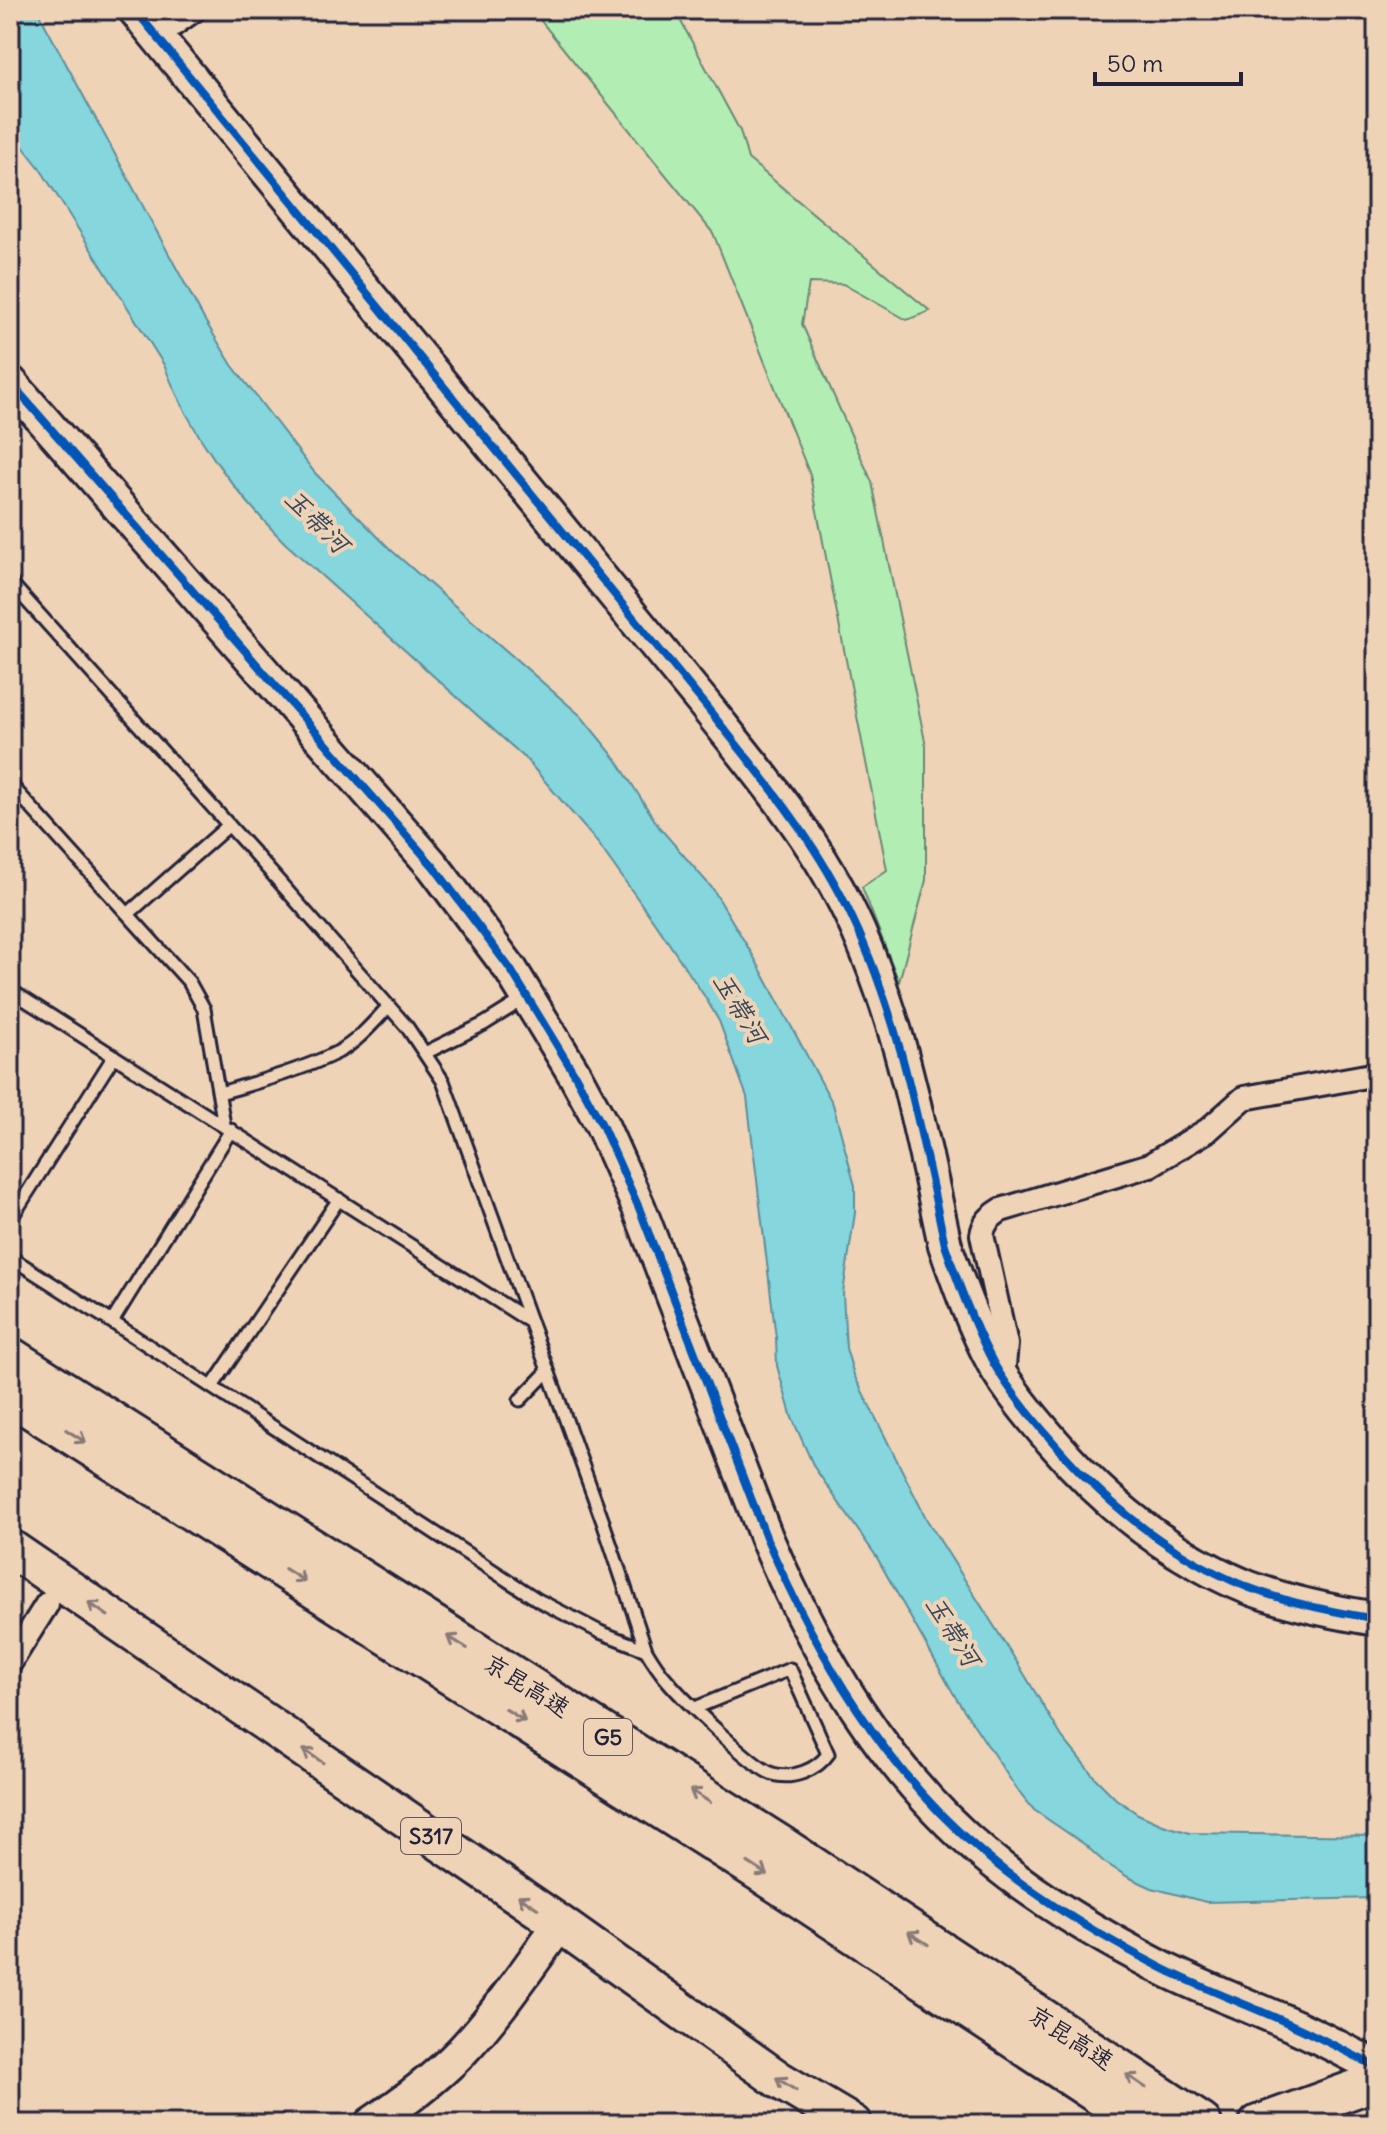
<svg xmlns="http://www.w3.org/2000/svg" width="1387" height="2134" font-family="Delius,'LXGW WenKai TC',sans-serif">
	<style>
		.green { fill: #b2eeb3; stroke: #6a8877; stroke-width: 2 }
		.water { fill: #85d6dd; stroke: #5d8e9c; stroke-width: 2 }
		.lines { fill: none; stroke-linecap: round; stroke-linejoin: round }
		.lane-casing { stroke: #22223b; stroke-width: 17 }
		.street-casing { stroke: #22223b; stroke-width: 28 }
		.secondary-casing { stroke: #22223b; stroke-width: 38 }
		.primary-casing { stroke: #22223b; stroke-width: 42 }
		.highway-casing { stroke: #22223b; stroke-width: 46 }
		.lane { stroke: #efd3b6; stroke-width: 11 }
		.street { stroke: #efd3b6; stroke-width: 22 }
		.secondary { stroke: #efd3b6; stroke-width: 32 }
		.primary { stroke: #efd3b6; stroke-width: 36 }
		.highway { stroke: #efd3b6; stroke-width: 40 }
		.cycleway-casing { stroke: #efd3b6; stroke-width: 13 }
		.cycleway { stroke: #0057b8; stroke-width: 8 }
		.oneway { stroke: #887a78 }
		.labels { text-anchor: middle; stroke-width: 8; stroke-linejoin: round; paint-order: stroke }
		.shield { fill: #efd3b6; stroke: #605760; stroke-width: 2 }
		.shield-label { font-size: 22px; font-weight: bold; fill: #22223b }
		.street-label { font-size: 24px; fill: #22223b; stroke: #efd3b6 }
		.water-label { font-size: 26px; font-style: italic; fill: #36465b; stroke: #efd3b6 }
	</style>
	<rect width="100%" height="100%" fill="#efd3b6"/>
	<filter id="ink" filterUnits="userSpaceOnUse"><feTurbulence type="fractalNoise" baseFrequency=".0125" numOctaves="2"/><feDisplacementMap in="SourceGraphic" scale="16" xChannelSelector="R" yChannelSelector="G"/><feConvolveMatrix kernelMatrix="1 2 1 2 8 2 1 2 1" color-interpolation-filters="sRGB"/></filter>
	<g filter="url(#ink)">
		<path class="green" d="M 532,10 L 667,10 L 678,16 L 740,131 L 748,159 L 930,311 L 907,320 L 843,284 L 809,283 L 802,324 L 872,482 L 926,746 L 926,880 L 899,982 L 862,887 L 887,870 L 810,475 L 713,233 Z"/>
		<path class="water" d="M 10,10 L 37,10 L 204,319 L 232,365 L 315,473 L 391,550 L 581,716 L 616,759 L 659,827 L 713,889 L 755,959 L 833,1104 L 855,1186 L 855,1213 L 843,1293 L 846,1348 L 854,1375 L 927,1520 L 1020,1667 L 1062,1737 L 1096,1779 L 1116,1799 L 1138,1814 L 1163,1825 L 1190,1833 L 1377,1836 L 1377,1898 L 1206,1902 L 1152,1888 L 1128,1877 L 1104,1862 L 1084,1844 L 1034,1810 L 1016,1788 L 956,1698 L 876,1556 L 814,1467 L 792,1418 L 777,1366 L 776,1338 L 747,1097 L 719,1021 L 705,997 L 660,930 L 597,842 L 525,758 L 285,543 C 233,490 191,435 164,365 L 39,167 L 10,130 Z"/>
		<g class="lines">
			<g class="lane-casing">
				<path id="lane" d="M 10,582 L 253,852 L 407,1027 L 443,1081 L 603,1522 L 646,1650 C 652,1660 659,1671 667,1680 C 682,1698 754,1769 773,1774 C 792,1780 817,1770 828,1754 L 790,1669 L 695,1708
					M 10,784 L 189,982 L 204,1009 L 224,1125
					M 128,914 L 229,825
					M 10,990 L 529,1321
					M 425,1053 L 484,1024 L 524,999
					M 220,1093 C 258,1082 302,1070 338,1052 C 358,1041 373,1023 389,1006
					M 10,1220 L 114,1056
					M 10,1257 L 112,1322 L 538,1600 L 600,1632 L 646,1650
					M 112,1322 L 231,1130
					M 212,1387 L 339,1199
					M 520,1400 L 548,1371"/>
			</g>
			<g class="street-casing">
				<path id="street" d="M 157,36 L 194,10
					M 1003,1377 L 1006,1344 L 982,1235 C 984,1222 990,1217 1001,1210 L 1150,1165 L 1208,1130 L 1244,1098 L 1377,1074
					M 10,1663 L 47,1604"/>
			</g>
			<g class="secondary-casing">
				<path id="secondary" d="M 135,10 L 705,705 C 755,768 809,831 845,903 C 899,1010 920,1129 945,1245 C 959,1285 974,1327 994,1364 C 1010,1392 1032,1418 1053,1442 C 1106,1504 1171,1556 1247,1587 C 1288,1603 1333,1612 1377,1619
					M 10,382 L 434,867 L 511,970 L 575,1075 L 602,1125 L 639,1208 L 766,1537 C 817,1655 884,1770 984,1854 C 1037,1899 1100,1936 1162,1968 C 1204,1989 1248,2005 1290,2024 C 1320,2037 1348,2053 1377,2067
					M 371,2124 C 403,2102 435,2079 462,2051 C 498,2013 529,1966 560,1924"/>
			</g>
			<g class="primary-casing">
				<path id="primary" d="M 10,1548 L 560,1924 L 779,2080 L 853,2124
					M 1258,2124 L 1377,2081"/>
			</g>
			<g class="highway-casing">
				<path id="highway" d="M 10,1358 L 781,1847 L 1201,2124
					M 10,1394 L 764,1873 L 1145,2124"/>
			</g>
			<use href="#lane" class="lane"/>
			<use href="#street" class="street"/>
			<use href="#secondary" class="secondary"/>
			<use href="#primary" class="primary"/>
			<use href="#highway" class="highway"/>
			<g class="cycleway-casing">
				<path id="cycleway" d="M 135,10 L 705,705 C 755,768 809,831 845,903 C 899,1010 920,1129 945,1245 C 959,1285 974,1327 994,1364 C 1010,1392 1032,1418 1053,1442 C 1106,1504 1171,1556 1247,1587 C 1288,1603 1333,1612 1377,1619
					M 10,382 L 434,867 L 511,970 L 575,1075 L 602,1125 L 639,1208 L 766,1537 C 817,1655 884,1770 984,1854 C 1037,1899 1100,1936 1162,1968 C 1204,1989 1248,2005 1290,2024 C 1320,2037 1348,2053 1377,2067"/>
			</g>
			<use href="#cycleway" class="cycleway"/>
		</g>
		<defs><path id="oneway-shaft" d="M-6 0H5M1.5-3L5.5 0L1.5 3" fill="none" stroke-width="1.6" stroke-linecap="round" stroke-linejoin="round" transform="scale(2)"/></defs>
		<g class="oneway">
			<use href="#oneway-shaft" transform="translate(76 1436) rotate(32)"/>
			<use href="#oneway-shaft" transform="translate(295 1575) rotate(32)"/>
			<use href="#oneway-shaft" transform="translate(98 1609) rotate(-145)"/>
			<use href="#oneway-shaft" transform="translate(457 1642) rotate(-148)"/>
			<use href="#oneway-shaft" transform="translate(515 1715) rotate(32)"/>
			<use href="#oneway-shaft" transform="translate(313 1756) rotate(-146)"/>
			<use href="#oneway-shaft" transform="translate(700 1796) rotate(-148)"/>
			<use href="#oneway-shaft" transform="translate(758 1869) rotate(33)"/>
			<use href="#oneway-shaft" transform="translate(528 1902) rotate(-146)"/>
			<use href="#oneway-shaft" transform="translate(918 1938) rotate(-147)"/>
			<use href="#oneway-shaft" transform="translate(1136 2081) rotate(-146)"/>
			<use href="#oneway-shaft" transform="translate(786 2084) rotate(-147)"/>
		</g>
	</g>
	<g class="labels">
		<g class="shield">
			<rect x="584" y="1719" width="48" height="36" rx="6"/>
			<rect x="401" y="1818" width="60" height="36" rx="6"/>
		</g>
		<g class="shield-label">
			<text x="608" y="1745">G5</text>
			<text x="431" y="1844">S317</text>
		</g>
		<g class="street-label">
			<text transform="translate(527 1686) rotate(32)" y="8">京昆高速</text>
			<text transform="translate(1071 2038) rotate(33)" y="8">京昆高速</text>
		</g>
		<g class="water-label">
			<text transform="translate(317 521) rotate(45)" y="9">玉带河</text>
			<text transform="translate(740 1008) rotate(59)" y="9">玉带河</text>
			<text transform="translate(953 1631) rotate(58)" y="9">玉带河</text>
		</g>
	</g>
	<rect width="1387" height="2134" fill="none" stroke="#efd3b6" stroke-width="40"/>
	<rect x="20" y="20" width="1347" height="2094" fill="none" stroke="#22223b" stroke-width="3" filter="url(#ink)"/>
	<path d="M1095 72v12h146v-12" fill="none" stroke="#22223b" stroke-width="4"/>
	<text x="1107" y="72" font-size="24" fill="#22223b" stroke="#efd3b6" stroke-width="6" paint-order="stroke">50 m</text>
</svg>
